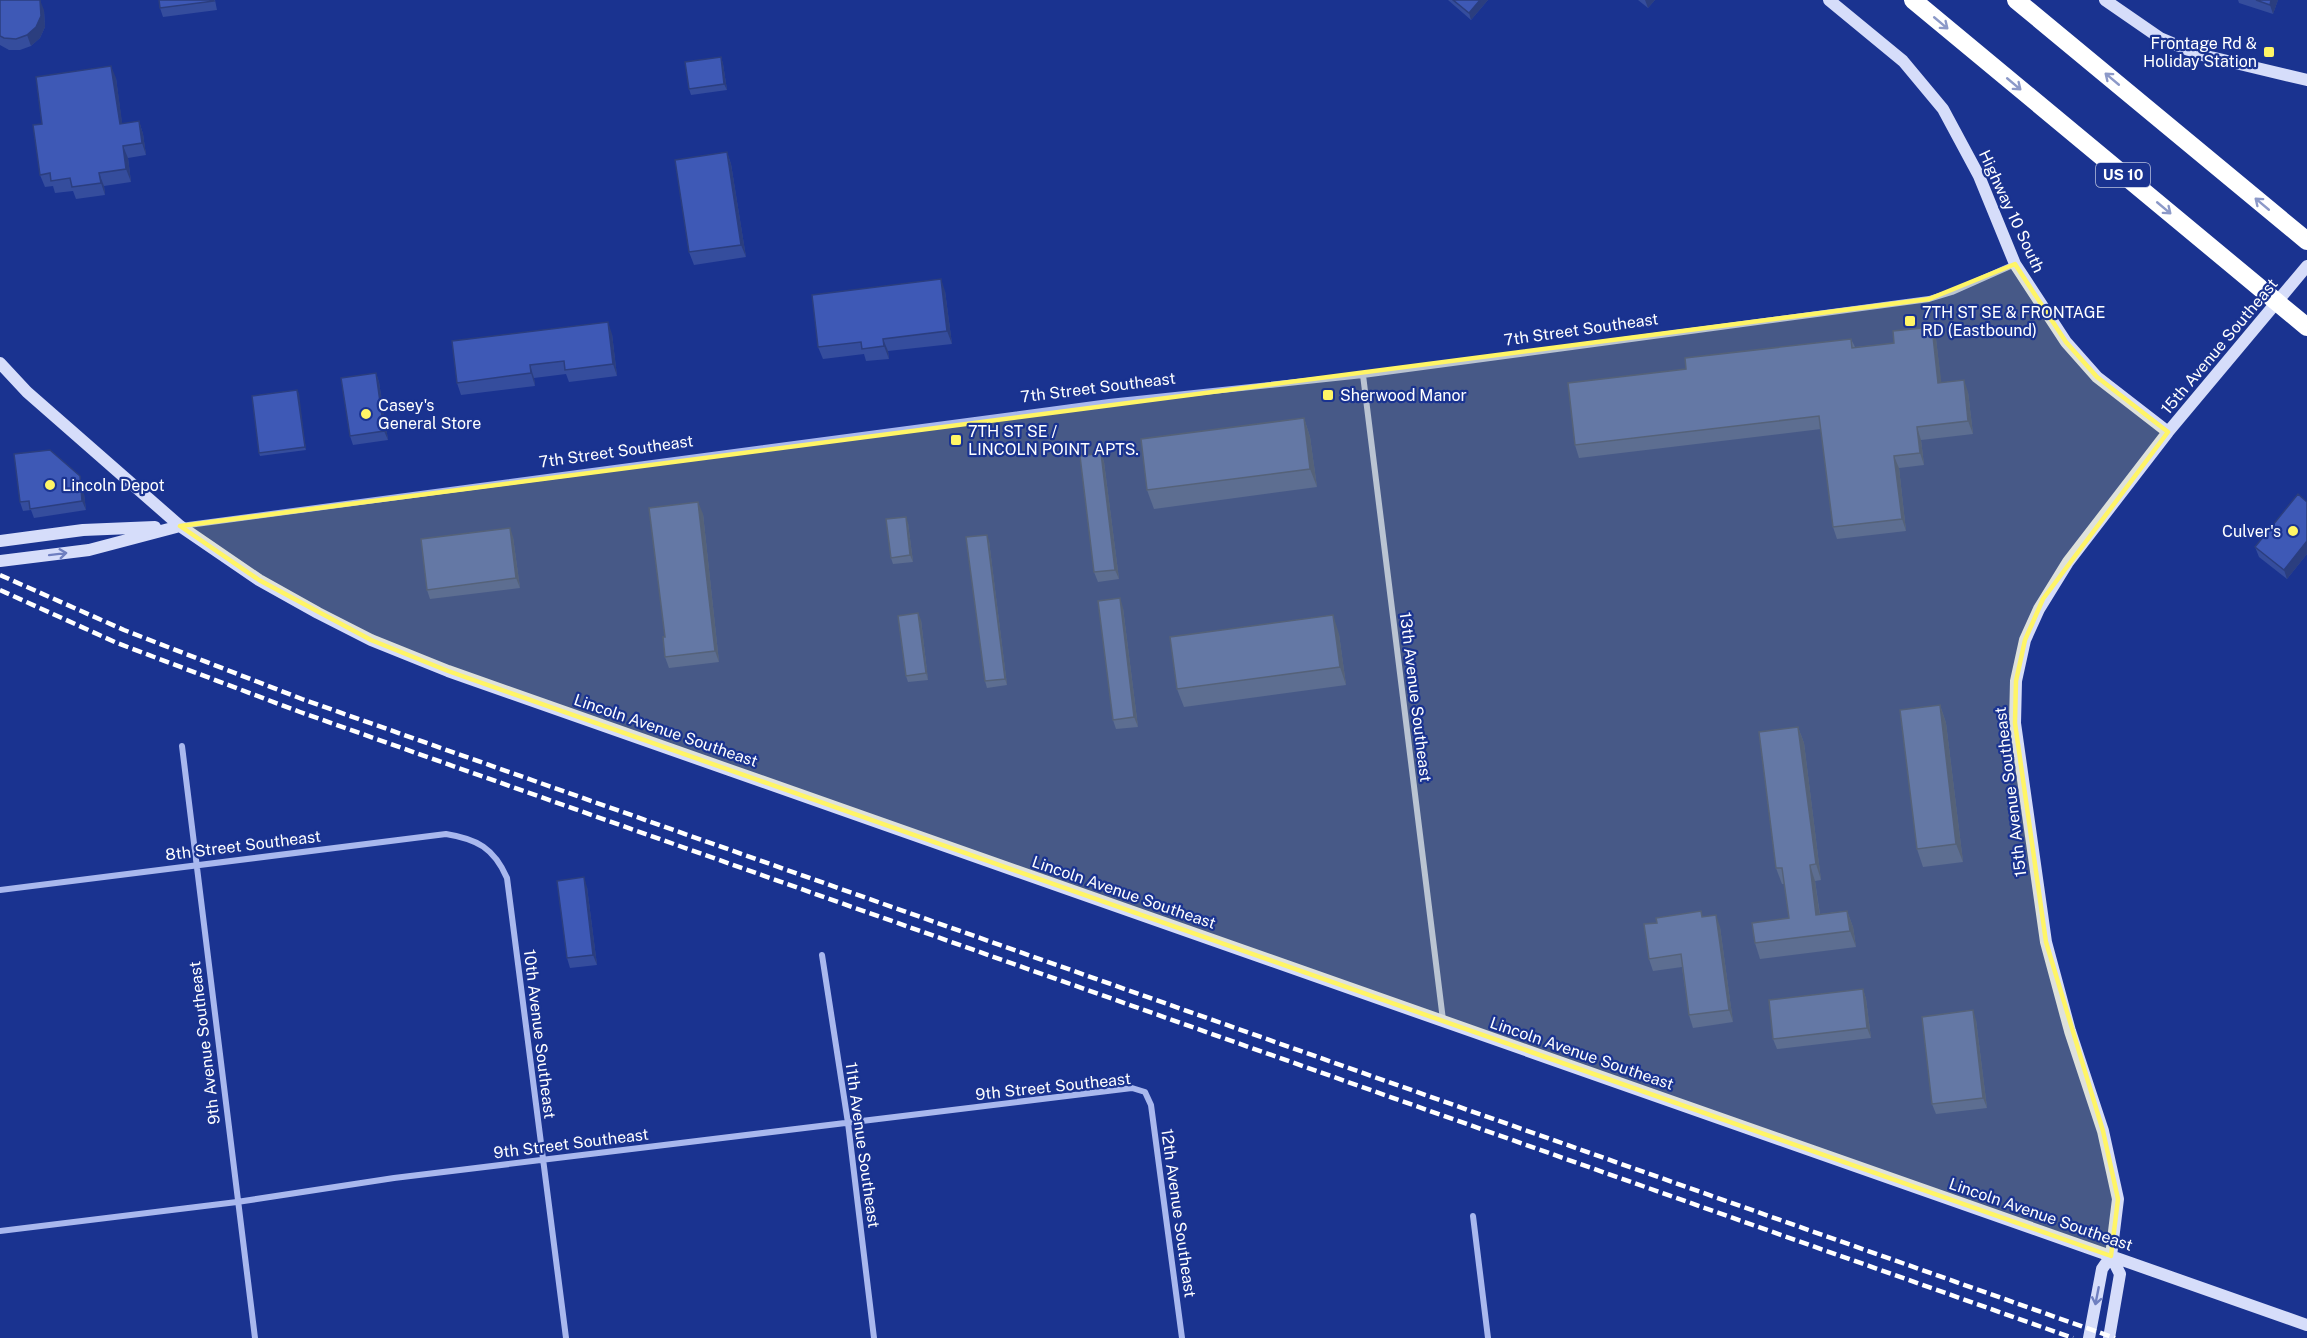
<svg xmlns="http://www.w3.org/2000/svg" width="2307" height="1338" font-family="'Public Sans',sans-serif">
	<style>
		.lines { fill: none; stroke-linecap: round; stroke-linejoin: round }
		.street { stroke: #a9b8ee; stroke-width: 6 }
		.secondary { stroke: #d6ddfa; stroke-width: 12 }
		.highway { stroke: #fff; stroke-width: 18 }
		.rail { stroke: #fff; stroke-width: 4.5; stroke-dasharray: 10 4.5; stroke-linecap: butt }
		.wall { fill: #354d9d }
		.shaded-wall { fill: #2b3e7f }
		.building { fill: #3e59b6; stroke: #2b3e7f; stroke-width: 1.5 }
		.oneway { stroke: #8c99c8 }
		.oneway2 { stroke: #6f7fc0 }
		.marked { fill: #fff566; fill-opacity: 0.2; stroke: #fff566; stroke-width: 4.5; stroke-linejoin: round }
		.poi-dot { fill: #fff566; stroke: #1a3390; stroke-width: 2 }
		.labels { text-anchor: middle; stroke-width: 4.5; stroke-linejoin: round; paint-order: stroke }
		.shield { fill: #1a3390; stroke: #bac2de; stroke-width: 1.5 }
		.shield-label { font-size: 15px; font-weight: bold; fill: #fff }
		.poi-label { font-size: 16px; fill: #fff; stroke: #1a3390; text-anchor: start }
		.street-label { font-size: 16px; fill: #fff; stroke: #1a3390 }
	</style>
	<rect width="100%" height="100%" fill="#1a3390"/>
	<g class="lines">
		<path class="street" d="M 1363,375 L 1443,1020
			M 181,526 L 1109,402 L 1363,375 L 1929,299 L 1952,292 L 2015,264
			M 182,746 L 255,1338
			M 0,890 L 446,834 C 477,839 494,848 507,878 L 566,1338
			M 822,955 L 848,1123 L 874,1338
			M 1473,1216 L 1488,1338
			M 0,1231 L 237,1202 L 394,1178 L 1132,1088 L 1145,1092 L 1151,1105 L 1182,1338"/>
		<path class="secondary" d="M 1829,0 L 1903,61 L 1943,109 L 1979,176 L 2015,264 L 2066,342 L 2097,377 L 2168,432
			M 2105,0 L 2160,38 L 2198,54 L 2307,80
			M 0,363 L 27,392 L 180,526 L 259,580 L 318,613 L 371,640 L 448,671 L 2307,1325
			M 0,541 L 83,530 L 155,527
			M 0,561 L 89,550 L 180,526
			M 2089,1338 L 2102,1269 L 2111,1256 L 2118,1199 L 2103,1131 L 2070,1031 L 2046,942 L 2015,723 L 2016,681 L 2025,640 L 2039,609 L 2068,562 L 2168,432 L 2307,266
			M 2109,1338 L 2120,1274 L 2111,1256"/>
		<path class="highway" d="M 1913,0 L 2307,327
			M 2016,0 L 2307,241"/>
		<path class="rail" d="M 0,575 L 124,630 L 302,699 L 2115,1338
			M 0,590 L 117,643 L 300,712 L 2073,1338"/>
	</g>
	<path class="wall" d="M 0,0 L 44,10 L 45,27 L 40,38 L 31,46 L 20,50 L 9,50 L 0,45 Z
		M 215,0 L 217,10 L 163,17 L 160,8 Z
		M 1448,0 L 1488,0 L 1471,20 Z
		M 1638,0 L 1655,0 L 1648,8 Z
		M 2238,0 L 2278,0 L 2273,14 L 2239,3 Z
		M 721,57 L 723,64 L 727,90 L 691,95 L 689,89 Z
		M 116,78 L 122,124 L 139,121 L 143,134 L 146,155 L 128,158 L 131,182 L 104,186 L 105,195 L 76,199 L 73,191 L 55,193 L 53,186 L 45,187 L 40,175 L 42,124 Z
		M 727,152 L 731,164 L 746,257 L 694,265 L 689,252 Z
		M 945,291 L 952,344 L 888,351 L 889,359 L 866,361 L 864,354 L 823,359 L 818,347 Z
		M 1932,327 L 1936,339 L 1941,383 L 1968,392 L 1973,434 L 1921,440 L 1924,465 L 1899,468 L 1906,531 L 1837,539 L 1833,527 L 1821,429 L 1579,458 L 1575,445 L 1686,369 L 1851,339 L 1855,347 L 1894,343 Z
		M 612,334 L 617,376 L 569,382 L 566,374 L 534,378 L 535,386 L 461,395 L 457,383 Z
		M 376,373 L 379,382 L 388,440 L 353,445 L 350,436 Z
		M 297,390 L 306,450 L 260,456 L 259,453 Z
		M 1304,418 L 1310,437 L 1317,487 L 1154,509 L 1147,490 Z
		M 1101,453 L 1104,462 L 1119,579 L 1098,582 L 1094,572 Z
		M 80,476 L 83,486 L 86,510 L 34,518 L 31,510 L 23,511 L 20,502 Z
		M 2307,502 L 2307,554 L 2287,579 L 2259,557 L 2255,547 Z
		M 703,514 L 719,662 L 669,668 L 665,657 L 665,637 Z
		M 908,523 L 913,562 L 893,564 L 891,558 Z
		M 513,537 L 520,588 L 430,599 L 427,590 Z
		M 989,541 L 1007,685 L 987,688 L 985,681 Z
		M 1123,608 L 1138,727 L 1116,729 L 1113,720 Z
		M 921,620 L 928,680 L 908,682 L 906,676 Z
		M 1339,634 L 1346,685 L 1184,707 L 1177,689 Z
		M 1940,705 L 1946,723 L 1963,862 L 1923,867 L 1917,849 Z
		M 1798,727 L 1804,743 L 1821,880 L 1815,881 L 1820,914 L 1847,911 L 1853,927 L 1856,947 L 1760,959 L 1755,943 L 1789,918 L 1784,884 L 1782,884 L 1776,868 Z
		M 587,887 L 597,965 L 570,968 L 567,958 Z
		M 1703,916 L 1720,927 L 1733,1022 L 1693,1028 L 1689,1015 L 1682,967 L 1653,971 L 1649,959 Z
		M 1863,989 L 1866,999 L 1871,1038 L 1777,1049 L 1773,1039 Z
		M 1976,1020 L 1987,1108 L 1936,1114 L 1932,1104 Z"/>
	<path class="shaded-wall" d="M 40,0 L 44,10 L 45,27 L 40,38 L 31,46 L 27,35 Z
		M 1480,0 L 1488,0 L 1471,20 L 1469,13 Z
		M 1645,0 L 1655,0 L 1648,8 Z
		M 2271,0 L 2278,0 L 2273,14 L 2270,5 Z
		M 721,57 L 723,64 L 727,90 L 724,84 Z
		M 111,66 L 116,78 L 124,136 L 120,124 Z
		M 139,121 L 143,134 L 146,155 L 142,143 Z
		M 123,146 L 128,158 L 131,182 L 126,169 Z
		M 727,152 L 731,164 L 746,257 L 741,245 Z
		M 99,173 L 104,186 L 105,195 L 101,183 Z
		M 941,279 L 945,291 L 952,344 L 947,331 Z
		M 608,322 L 612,334 L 617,376 L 613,364 Z
		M 1932,327 L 1936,339 L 1943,395 L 1938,383 Z
		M 883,339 L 888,351 L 889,359 L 884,346 Z
		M 530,365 L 534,378 L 535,386 L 531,373 Z
		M 376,373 L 379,382 L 388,440 L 384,431 Z
		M 1964,380 L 1968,392 L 1973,434 L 1968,421 Z
		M 297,390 L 299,393 L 306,450 L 305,447 Z
		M 1304,418 L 1310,437 L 1317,487 L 1310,469 Z
		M 1917,427 L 1921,440 L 1924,465 L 1920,453 Z
		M 1101,453 L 1104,462 L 1119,579 L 1115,570 Z
		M 1894,456 L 1899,468 L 1906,531 L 1902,519 Z
		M 80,476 L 83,486 L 86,510 L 82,501 Z
		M 698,502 L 703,514 L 719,662 L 715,651 Z
		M 906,517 L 908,523 L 913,562 L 910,555 Z
		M 510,528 L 513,537 L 520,588 L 516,578 Z
		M 987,535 L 989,541 L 1007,685 L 1005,679 Z
		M 2307,541 L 2307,554 L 2287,579 L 2284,570 Z
		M 1120,598 L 1123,608 L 1138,727 L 1134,717 Z
		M 918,613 L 921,620 L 928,680 L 926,673 Z
		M 1333,615 L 1339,634 L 1346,685 L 1340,667 Z
		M 1940,705 L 1946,723 L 1963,862 L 1956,844 Z
		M 1798,727 L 1804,743 L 1821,880 L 1816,864 Z
		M 1810,865 L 1815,881 L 1822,931 L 1816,915 Z
		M 584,877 L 587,887 L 597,965 L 593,955 Z
		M 1847,911 L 1853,927 L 1856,947 L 1850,931 Z
		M 1716,915 L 1720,927 L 1733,1022 L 1729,1010 Z
		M 1863,989 L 1866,999 L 1871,1038 L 1867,1028 Z
		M 1973,1010 L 1976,1020 L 1987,1108 L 1983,1098 Z"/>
	<path class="building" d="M 0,0 L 40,0 L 41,16 L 36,27 L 27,35 L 16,39 L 4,38 L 0,36 Z
		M 159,0 L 213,0 L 214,1 L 160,8 Z
		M 1453,0 L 1480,0 L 1469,13 Z
		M 2256,0 L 2271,0 L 2270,5 Z
		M 721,57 L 724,84 L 689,89 L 685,62 Z
		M 111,66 L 120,124 L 139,121 L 142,143 L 123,146 L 126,169 L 99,173 L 101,183 L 72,187 L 70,178 L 51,181 L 50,173 L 40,175 L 33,125 L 42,124 L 36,77 Z
		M 727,152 L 741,245 L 689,252 L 675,160 Z
		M 941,279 L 947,331 L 883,339 L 884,346 L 862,349 L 861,342 L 818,347 L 812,295 Z
		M 608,322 L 613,364 L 565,370 L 564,361 L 530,365 L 531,373 L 457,383 L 452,341 Z
		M 1932,327 L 1938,383 L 1964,380 L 1968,421 L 1917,427 L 1920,453 L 1894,456 L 1902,519 L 1833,527 L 1819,416 L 1575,445 L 1568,383 L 1686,369 L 1685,358 L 1851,339 L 1852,348 L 1894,343 L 1893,331 Z
		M 376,373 L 384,431 L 350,436 L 341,378 Z
		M 297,390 L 305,447 L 259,453 L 252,396 Z
		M 1304,418 L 1310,469 L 1147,490 L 1141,439 Z
		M 50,450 L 80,476 L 82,501 L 30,509 L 29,501 L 20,502 L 14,454 Z
		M 1101,453 L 1115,570 L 1094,572 L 1080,456 Z
		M 2298,494 L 2307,502 L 2307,541 L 2284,570 L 2255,547 Z
		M 698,502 L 715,651 L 665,657 L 663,637 L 665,637 L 649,508 Z
		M 906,517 L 910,555 L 891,558 L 886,519 Z
		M 510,528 L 516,578 L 427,590 L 421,539 Z
		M 987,535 L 1005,679 L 985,681 L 966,537 Z
		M 1120,598 L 1134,717 L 1113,720 L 1098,601 Z
		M 918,613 L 926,673 L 906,676 L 898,616 Z
		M 1333,615 L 1340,667 L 1177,689 L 1170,637 Z
		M 1940,705 L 1956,844 L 1917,849 L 1900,710 Z
		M 1798,727 L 1816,864 L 1810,865 L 1816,915 L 1847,911 L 1850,931 L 1755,943 L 1752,923 L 1789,918 L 1782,868 L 1776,868 L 1759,732 Z
		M 584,877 L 593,955 L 567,958 L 557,881 Z
		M 1701,911 L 1702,917 L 1716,915 L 1729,1010 L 1689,1015 L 1681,954 L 1649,959 L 1644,924 L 1657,923 L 1656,918 Z
		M 1863,989 L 1867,1028 L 1773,1039 L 1769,1000 Z
		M 1973,1010 L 1983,1098 L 1932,1104 L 1922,1017 Z"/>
	<defs><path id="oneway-shaft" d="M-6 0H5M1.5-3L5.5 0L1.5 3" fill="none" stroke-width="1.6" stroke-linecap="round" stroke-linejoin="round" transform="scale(1.5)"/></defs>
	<g class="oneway">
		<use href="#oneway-shaft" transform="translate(1941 23) rotate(40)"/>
		<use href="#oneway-shaft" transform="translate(2112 79) rotate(-140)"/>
		<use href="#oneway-shaft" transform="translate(2014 84) rotate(40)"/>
		<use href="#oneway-shaft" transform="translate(2262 204) rotate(-140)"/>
		<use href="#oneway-shaft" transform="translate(2164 208) rotate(40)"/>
	</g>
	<g class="oneway2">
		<use href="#oneway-shaft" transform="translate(58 554) rotate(-7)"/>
		<use href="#oneway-shaft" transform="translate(2097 1296) rotate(101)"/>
	</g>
	<path class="marked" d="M 2015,264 L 2066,342 L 2097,377 L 2168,432 L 2043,599 L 2025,640 L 2016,681 L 2015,723 L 2046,942 L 2103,1131 L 2118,1199 L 2111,1256 L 448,671 L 371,640 L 259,580 L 180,526 L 1929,299 Z"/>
	<g class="poi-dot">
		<rect x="2263" y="46" width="12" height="12" rx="3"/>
		<rect x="1904" y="315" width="12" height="12" rx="3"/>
		<rect x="1322" y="389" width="12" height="12" rx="3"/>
		<circle cx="366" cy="414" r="6"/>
		<rect x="950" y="434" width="12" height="12" rx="3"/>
		<circle cx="50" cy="485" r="6"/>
		<circle cx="2293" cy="531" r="6"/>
	</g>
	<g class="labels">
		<rect class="shield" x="2096" y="163" width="54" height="24" rx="4.5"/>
		<g class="shield-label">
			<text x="2123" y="180">US 10</text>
		</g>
		<g class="poi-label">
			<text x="2257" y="49" text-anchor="end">Frontage Rd &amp;<tspan x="2257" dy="18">Holiday Station</tspan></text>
			<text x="1922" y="318">7TH ST SE &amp; FRONTAGE<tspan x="1922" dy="18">RD (Eastbound)</tspan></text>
			<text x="1340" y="401">Sherwood Manor</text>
			<text x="378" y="411">Casey's<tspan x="378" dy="18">General Store</tspan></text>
			<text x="968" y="437">7TH ST SE /<tspan x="968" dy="18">LINCOLN POINT APTS.</tspan></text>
			<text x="62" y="491">Lincoln Depot</text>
			<text x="2281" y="537" text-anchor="end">Culver's</text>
		</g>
		<g class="street-label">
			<text transform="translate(2012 211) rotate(65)" y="6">Highway 10 South</text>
			<text transform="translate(1581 329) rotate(-8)" y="6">7th Street Southeast</text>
			<text transform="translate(2219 346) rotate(-50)" y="6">15th Avenue Southeast</text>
			<text transform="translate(1098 387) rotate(-7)" y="6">7th Street Southeast</text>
			<text transform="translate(616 451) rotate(-8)" y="6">7th Street Southeast</text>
			<text transform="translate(1416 697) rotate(83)" y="6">13th Avenue Southeast</text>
			<text transform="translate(666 730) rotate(19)" y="6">Lincoln Avenue Southeast</text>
			<text transform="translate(2010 792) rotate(-97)" y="6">15th Avenue Southeast</text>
			<text transform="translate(243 845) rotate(-7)" y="6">8th Street Southeast</text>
			<text transform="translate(1124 892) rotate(19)" y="6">Lincoln Avenue Southeast</text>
			<text transform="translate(540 1034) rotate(83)" y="6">10th Avenue Southeast</text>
			<text transform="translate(204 1043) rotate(-97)" y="6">9th Avenue Southeast</text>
			<text transform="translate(1582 1053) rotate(19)" y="6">Lincoln Avenue Southeast</text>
			<text transform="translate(1053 1086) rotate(-6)" y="6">9th Street Southeast</text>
			<text transform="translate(571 1143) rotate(-7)" y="6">9th Street Southeast</text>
			<text transform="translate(863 1145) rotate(82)" y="6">11th Avenue Southeast</text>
			<text transform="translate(1179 1213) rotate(82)" y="6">12th Avenue Southeast</text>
			<text transform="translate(2041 1214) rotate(19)" y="6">Lincoln Avenue Southeast</text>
		</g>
	</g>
</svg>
